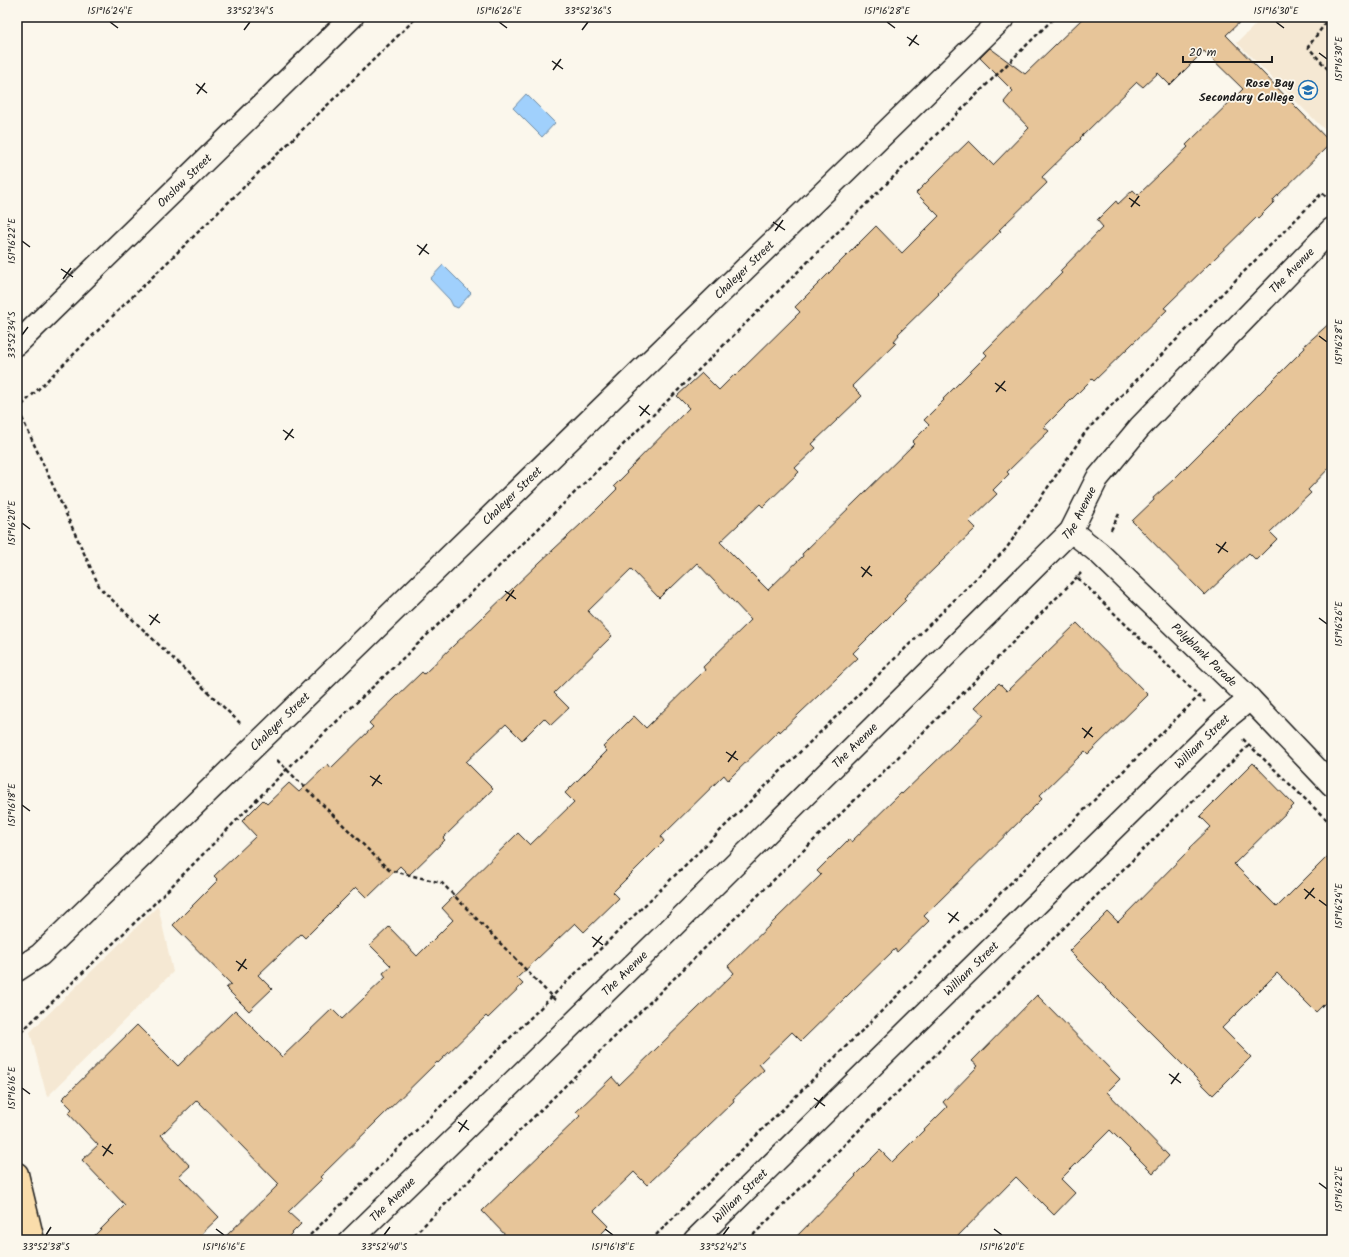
<svg xmlns="http://www.w3.org/2000/svg" width="1349" height="1257" font-family="Kalam,sans-serif">
	<style>
		.built { fill: #f5e8d3 }
		.water { fill: #a0d0fc; stroke: #6b88a2 }
		.building { fill: #e7c599; stroke: #1c1c1c; fill-rule: evenodd }
		.lines { fill: none; stroke-linecap: round; stroke-linejoin: round }
		.minor-casing { stroke: #1c1c1c; stroke-width: 25 }
		.major-casing { stroke: #1c1c1c; stroke-width: 25 }
		.path { stroke: #1c1c1c; stroke-width: 2.5; stroke-dasharray: 4 3; stroke-linecap: butt }
		.minor { stroke: #fbf7ec; stroke-width: 22 }
		.major { stroke: #faddab; stroke-width: 22 }
		.ticks { fill: none; stroke: #1c1c1c; stroke-width: 1.5 }
		.labels { text-anchor: middle; stroke-width: 3.5; stroke-linejoin: round; paint-order: stroke }
		.poi-label { font-size: 12px; font-weight: bold; fill: #1c1c1c; stroke: #fbf7ec; text-anchor: end }
		.street-label { font-size: 12px; fill: #1c1c1c; stroke: #fbf7ec }
		.neatline { fill: none; stroke: #1c1c1c; stroke-width: 1.5 }
		.ticks-label { font-size: 10px; text-anchor: middle; fill: #1c1c1c }
	</style>
	<rect width="100%" height="100%" fill="#fbf7ec"/>
	<filter id="ink" filterUnits="userSpaceOnUse"><feTurbulence type="fractalNoise" baseFrequency=".025" numOctaves="2"/><feDisplacementMap in="SourceGraphic" scale="8" xChannelSelector="R" yChannelSelector="G"/><feConvolveMatrix kernelMatrix="1 2 1 2 8 2 1 2 1" color-interpolation-filters="sRGB"/></filter>
	<g filter="url(#ink)">
		<path class="built" d="M 1263,17 L 1332,17 L 1332,137 L 1237,43 Z
			M 158,906 L 173,972 L 47,1097 L 30,1032 Z"/>
		<path class="water" d="M 526,94 L 555,123 L 542,137 L 513,108 Z
			M 443,265 L 471,293 L 458,308 L 453,306 L 450,300 L 430,279 Z"/>
		<path class="building" d="M 1084,17 L 1245,17 L 1226,35 L 1331,143 L 1273,200 L 1274,202 L 1258,218 L 1257,217 L 1164,308 L 1167,310 L 1094,381 L 1092,379 L 1044,427 L 1049,431 L 1007,472 L 1009,474 L 993,490 L 997,494 L 969,521 L 976,528 L 904,598 L 906,600 L 853,653 L 858,658 L 780,732 L 779,730 L 728,780 L 724,775 L 661,837 L 664,841 L 613,892 L 619,898 L 584,932 L 575,923 L 517,978 L 523,984 L 488,1018 L 486,1016 L 438,1063 L 437,1062 L 320,1177 L 322,1179 L 288,1212 L 301,1224 L 285,1240 L 222,1240 L 279,1184 L 197,1100 L 161,1135 L 190,1166 L 179,1176 L 219,1217 L 195,1240 L 90,1240 L 125,1205 L 82,1160 L 98,1145 L 68,1113 L 72,1109 L 62,1099 L 137,1025 L 178,1066 L 235,1010 L 282,1057 L 332,1009 L 342,1019 L 386,977 L 383,973 L 391,966 L 370,945 L 389,927 L 417,956 L 453,920 L 442,908 L 518,833 L 530,845 L 574,802 L 565,793 L 607,751 L 603,747 L 634,716 L 646,728 L 705,670 L 703,667 L 751,620 L 697,563 L 671,588 L 670,587 L 659,598 L 631,569 L 588,611 L 612,636 L 554,693 L 569,708 L 551,725 L 544,718 L 522,740 L 506,724 L 466,762 L 493,789 L 443,838 L 445,840 L 409,875 L 400,866 L 367,898 L 356,887 L 305,938 L 301,934 L 258,975 L 272,989 L 249,1011 L 226,988 L 231,984 L 173,925 L 218,880 L 214,876 L 256,836 L 242,821 L 263,800 L 267,804 L 289,783 L 299,792 L 328,764 L 331,768 L 373,727 L 369,723 L 422,672 L 424,674 L 540,562 L 595,511 L 617,489 L 614,486 L 627,473 L 626,472 L 689,408 L 677,396 L 702,373 L 719,390 L 734,375 L 735,376 L 800,312 L 795,307 L 876,226 L 902,253 L 939,216 L 916,193 L 940,169 L 969,141 L 993,165 L 1029,128 L 1004,102 L 1013,91 L 980,58 L 990,48 L 1025,74 ZM 1204,51 L 1243,89 L 1186,145 L 1188,147 L 1138,195 L 1133,190 L 1118,204 L 1116,201 L 1097,220 L 1103,227 L 1060,271 L 1062,273 L 984,352 L 987,355 L 943,399 L 944,400 L 924,420 L 929,425 L 912,442 L 914,444 L 802,554 L 803,556 L 768,590 L 720,542 L 760,504 L 763,507 L 799,472 L 795,468 L 816,448 L 812,444 L 862,396 L 852,386 L 896,343 L 894,341 L 899,335 L 898,334 L 939,294 L 938,293 L 1001,231 L 999,230 L 1047,183 L 1042,177 L 1081,139 L 1080,138 L 1137,82 L 1143,87 L 1158,73 L 1170,85 Z
			M 1332,321 L 1332,465 L 1308,490 L 1311,493 L 1270,532 L 1277,539 L 1256,560 L 1249,553 L 1205,595 L 1132,521 L 1154,500 L 1153,498 L 1172,481 L 1305,348 L 1304,346 Z
			M 1077,623 L 1148,695 L 1088,754 L 1085,751 L 1039,796 L 1042,799 L 924,916 L 929,921 L 897,952 L 895,949 L 801,1041 L 792,1032 L 759,1064 L 764,1070 L 733,1099 L 734,1101 L 647,1185 L 634,1172 L 594,1211 L 609,1226 L 595,1240 L 510,1240 L 482,1211 L 580,1116 L 576,1112 L 612,1077 L 619,1085 L 734,973 L 728,966 L 821,875 L 817,871 L 849,839 L 851,842 L 901,793 L 902,794 L 984,715 L 975,707 L 999,683 L 1007,691 Z
			M 1253,763 L 1294,805 L 1234,864 L 1277,907 L 1332,852 L 1332,996 L 1316,1012 L 1277,973 L 1222,1028 L 1251,1057 L 1213,1095 L 1069,951 L 1108,912 L 1118,922 L 1190,849 L 1189,848 L 1211,827 L 1200,816 Z
			M 1037,995 L 1120,1079 L 1107,1092 L 1169,1156 L 1153,1173 L 1110,1130 L 1061,1179 L 1075,1193 L 1054,1215 L 1016,1177 L 954,1240 L 793,1240 L 856,1176 L 855,1175 L 880,1150 L 892,1162 L 947,1107 L 943,1102 L 978,1066 L 972,1061 Z"/>
		<g class="lines">
			<g class="minor-casing">
				<g id="minor">
					<path id="s1" d="M 17,344 L 352,17"/>
					<path id="s2" d="M 1071,531 L 1099,553 L 1250,699 L 1332,785"/>
					<path id="s3" d="M 17,970 L 40,955 L 1004,17"/>
					<path id="s4" d="M 351,1240 L 666,933 L 1071,531 L 1097,479 L 1140,427 L 1332,229"/>
					<path id="s5" d="M 695,1240 L 1224,720 L 1250,699"/>
				</g>
			</g>
			<g class="major-casing">
				<path id="major" d="M 17,1174 L 33,1240"/>
			</g>
			<path class="path" d="M 1330,17 L 1308,47 L 1332,74
				M 17,410 L 417,17
				M 17,413 L 22,418 L 100,588 L 240,723
				M 1111,530 L 1119,514
				M 1081,573 L 1077,577 L 1205,702
				M 1243,739 L 1332,825
				M 277,760 L 389,870 L 442,883 L 557,1002
				M 21,1032 L 152,906 L 287,769 L 537,530 L 1055,17
				M 305,1240 L 1006,549 L 1086,431 L 1322,193 L 1332,202
				M 409,1240 L 959,697 L 1077,577
				M 651,1240 L 1199,696
				M 748,1240 L 1249,745
				M 1331,1240 L 1332,1239"/>
			<use href="#minor" class="minor"/>
			<use href="#major" class="major"/>
		</g>
	</g>
	<path class="ticks" d="M 110,22 L 118,28M 499,22 L 507,28M 887,22 L 895,28M 1276,22 L 1284,28M 244,30 L 250,22M 582,30 L 588,22M 907,37 L 919,45M 909,46 L 917,35M 1319,53 L 1327,59M 552,61 L 563,69M 553,70 L 561,59M 196,84 L 207,93M 197,94 L 205,83M 1129,198 L 1140,206M 1131,207 L 1139,196M 773,222 L 785,230M 775,231 L 783,220M 22,241 L 30,247M 417,245 L 429,254M 419,255 L 427,244M 61,269 L 73,277M 63,279 L 71,268M 22,335 L 28,327M 1319,336 L 1327,342M 995,383 L 1006,391M 996,392 L 1005,381M 639,406 L 650,415M 640,416 L 649,405M 283,430 L 294,438M 285,440 L 293,429M 22,523 L 30,529M 1216,544 L 1228,552M 1218,553 L 1226,542M 861,567 L 872,576M 862,577 L 870,566M 505,591 L 516,599M 506,601 L 514,590M 149,615 L 160,623M 1319,618 L 1327,624M 150,625 L 158,614M 1082,728 L 1093,737M 1084,738 L 1092,727M 726,752 L 738,760M 728,762 L 736,751M 370,776 L 382,784M 372,786 L 380,775M 22,805 L 30,811M 1304,889 L 1315,898M 1305,899 L 1314,888M 1319,900 L 1327,906M 948,913 L 959,921M 949,923 L 958,912M 592,937 L 603,945M 593,947 L 602,936M 236,961 L 247,969M 238,971 L 246,959M 1169,1074 L 1181,1083M 1171,1084 L 1179,1073M 22,1088 L 30,1094M 814,1098 L 825,1106M 815,1108 L 823,1097M 458,1122 L 469,1130M 459,1132 L 467,1120M 102,1146 L 113,1154M 103,1156 L 111,1144M 1319,1183 L 1327,1189M 216,1229 L 224,1235M 605,1229 L 613,1235M 994,1229 L 1002,1235M 46,1235 L 51,1227M 384,1235 L 390,1227M 723,1235 L 729,1227"/>
	<defs>
		<g id="school-ring" transform="scale(1)"><circle r="9.5" fill="#fbf7ec" stroke="#1f6fb2" stroke-width="1.5"/><path d="M0-5L7-2L0 1L-7-2ZM-4 1L0 2.5L4 1V4Q0 6-4 4Z" fill="#1f6fb2"/></g>
	</defs>
	<g fill-rule="evenodd">
		<use href="#school-ring" x="1308" y="90"/>
	</g>
	<g class="labels">
		<g class="poi-label">
			<text x="1294" y="87">Rose Bay<tspan x="1294" dy="14">Secondary College</tspan></text>
		</g>
		<g class="street-label">
			<text dy="4" stroke="none"><textPath href="#s1" startOffset="234">Onslow Street</textPath></text>
			<text dy="4" stroke="none"><textPath href="#s3" startOffset="1010">Chaleyer Street</textPath></text>
			<text dy="4" stroke="none"><textPath href="#s4" startOffset="1354">The Avenue</textPath></text>
			<text dy="4" stroke="none"><textPath href="#s3" startOffset="686">Chaleyer Street</textPath></text>
			<text dy="4" stroke="none"><textPath href="#s4" startOffset="1030">The Avenue</textPath></text>
			<text dy="4" stroke="none"><textPath href="#s2" startOffset="182">Polyblank Parade</textPath></text>
			<text dy="4" stroke="none"><textPath href="#s3" startOffset="362">Chaleyer Street</textPath></text>
			<text dy="4" stroke="none"><textPath href="#s5" startOffset="711">William Street</textPath></text>
			<text dy="4" stroke="none"><textPath href="#s4" startOffset="706">The Avenue</textPath></text>
			<text dy="4" stroke="none"><textPath href="#s5" startOffset="387">William Street</textPath></text>
			<text dy="4" stroke="none"><textPath href="#s4" startOffset="382">The Avenue</textPath></text>
			<text dy="4" stroke="none"><textPath href="#s5" startOffset="63">William Street</textPath></text>
			<text dy="4" stroke="none"><textPath href="#s4" startOffset="58">The Avenue</textPath></text>
		</g>
	</g>
	<rect width="1349" height="1257" fill="none" stroke="#fbf7ec" stroke-width="44"/>
	<path d="M1183 56v6h89v-6" fill="none" stroke="#1c1c1c" stroke-width="2"/>
	<text x="1189" y="56" font-size="12" fill="#1c1c1c" stroke="#fbf7ec" stroke-width="3" paint-order="stroke">20 m</text>
	<rect x="22" y="22" width="1305" height="1213" class="neatline"/>
	<g class="ticks-label">
		<text x="110" y="14">151°16'24"E</text>
		<text x="250" y="14">33°52'34"S</text>
		<text x="499" y="14">151°16'26"E</text>
		<text x="588" y="14">33°52'36"S</text>
		<text x="887" y="14">151°16'28"E</text>
		<text x="1276" y="14">151°16'30"E</text>
		<text transform="translate(1338 59) rotate(-90)" y="4">151°16'30"E</text>
		<text transform="translate(11 241) rotate(-90)" y="4">151°16'22"E</text>
		<text transform="translate(11 335) rotate(-90)" y="4">33°52'34"S</text>
		<text transform="translate(1338 342) rotate(-90)" y="4">151°16'28"E</text>
		<text transform="translate(11 523) rotate(-90)" y="4">151°16'20"E</text>
		<text transform="translate(1338 624) rotate(-90)" y="4">151°16'26"E</text>
		<text transform="translate(11 805) rotate(-90)" y="4">151°16'18"E</text>
		<text transform="translate(1338 906) rotate(-90)" y="4">151°16'24"E</text>
		<text transform="translate(11 1088) rotate(-90)" y="4">151°16'16"E</text>
		<text transform="translate(1338 1189) rotate(-90)" y="4">151°16'22"E</text>
		<text x="46" y="1250">33°52'38"S</text>
		<text x="224" y="1250">151°16'16"E</text>
		<text x="384" y="1250">33°52'40"S</text>
		<text x="613" y="1250">151°16'18"E</text>
		<text x="723" y="1250">33°52'42"S</text>
		<text x="1002" y="1250">151°16'20"E</text>
	</g>
</svg>
